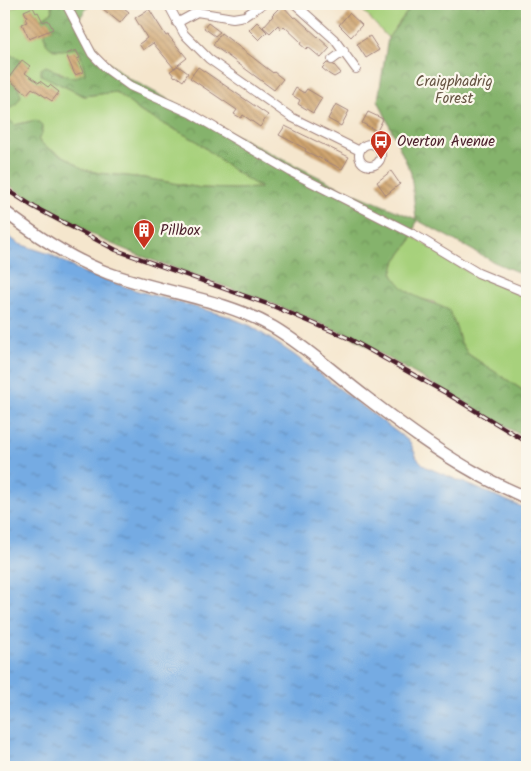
<svg xmlns="http://www.w3.org/2000/svg" width="531" height="771" font-family="Kalam,sans-serif">
	<style>
		.grass { fill: #a7d17c; stroke: #787854 }
		.forest { fill: url(#forest-crowns); stroke: #68694c }
		.water { fill: url(#water-ripples); stroke: #606587 }
		.building { fill: url(#building-back-hatch) }
		.lines { fill: none; stroke-linecap: round; stroke-linejoin: round }
		.street-casing { stroke: #a0827c; stroke-width: 10 }
		.primary-casing { stroke: #a0827c; stroke-width: 14 }
		.street { stroke: #fff; stroke-width: 8 }
		.primary { stroke: #fff; stroke-width: 11 }
		.rail-casing { stroke: #4a1f2b; stroke-width: 4.5 }
		.rail { stroke: #fbf7ec; stroke-width: 2.5; stroke-dasharray: 8; stroke-linecap: butt }
		.labels { text-anchor: middle; stroke-width: 4.5; stroke-linejoin: round; paint-order: stroke }
		.park-label { font-size: 15px; fill: #665443; stroke: #fbf7ec }
		.poi-label { font-size: 15px; fill: #4a1f2b; stroke: #fbf7ec; text-anchor: start }
	</style>
	<defs>
		<pattern id="forest-crowns" width="20" height="18" patternUnits="userSpaceOnUse" patternTransform="scale(1.25)"><rect width="20" height="18" fill="#85b36c"/><path d="M2 6a3 3 0 1 1 6 0M12 15a3 3 0 1 1 6 0" fill="none" stroke="#6f9159"/></pattern>
		<pattern id="water-ripples" width="26" height="14" patternUnits="userSpaceOnUse" patternTransform="scale(1.25)"><rect width="26" height="14" fill="#75abe3"/><path d="M2 4q2-2 4 0t4 0M15 11q2-2 4 0t4 0" fill="none" stroke="#628bb8"/></pattern>
		<pattern id="building-back-hatch" width="6" height="6" patternUnits="userSpaceOnUse" patternTransform="scale(1.25)"><rect width="6" height="6" fill="#cfa570"/><path d="M-1 5l2 2M0 0l6 6M5-1l2 2" fill="none" stroke="#aa865c"/></pattern>
	</defs>
	<rect width="100%" height="100%" fill="#fbf7ec"/>
	<filter id="ink" filterUnits="userSpaceOnUse"><feTurbulence type="fractalNoise" baseFrequency=".02" numOctaves="2"/><feDisplacementMap in="SourceGraphic" scale="10" xChannelSelector="R" yChannelSelector="G"/><feConvolveMatrix kernelMatrix="1 2 1 2 8 2 1 2 1" color-interpolation-filters="sRGB"/></filter>
	<filter id="wash" filterUnits="userSpaceOnUse"><feTurbulence type="fractalNoise" baseFrequency=".0096" numOctaves="4" result="noise"/><feDisplacementMap in="SourceGraphic" scale="20" xChannelSelector="R" yChannelSelector="G"/><feGaussianBlur stdDeviation="1.12" result="paint"/><feColorMatrix in="noise" values="0 0 0 0 0 0 0 0 0 0 0 0 0 0 0 0 0 1.4 0 .05"/><feComposite in="paint" operator="in"/></filter>
	<g filter="url(#wash)">
		<rect width="100%" height="100%" fill="#f5e6cd"/>
		<path class="grass" d="M 20,4 L 51,4 L 53,11 L 40,20 L 53,50 L 76,48 L 80,52 L 85,73 C 74,80 68,77 58,71 L 53,81 L 84,96 L 116,92 L 141,112 L 195,140 L 233,170 L 262,188 L 234,189 L 201,188 L 144,178 L 99,173 L 83,169 L 69,159 L 47,148 L 38,140 L 42,133 L 31,121 L 15,125 L 9,120 L 8,110 L 16,104 L 20,60 L 13,56 L 4,54 L 4,12 Z
			M 357,4 L 413,4 L 388,38 Z
			M 412,236 L 468,272 L 527,297 L 527,393 L 468,354 L 460,341 L 456,327 L 434,302 L 417,298 L 399,285 L 392,273 L 396,260 L 410,242 Z"/>
		<path class="forest" d="M 51,4 L 90,4 L 79,19 L 103,58 L 128,78 L 262,149 L 341,188 L 416,219 L 411,173 L 378,100 L 388,38 L 413,4 L 527,4 L 527,276 L 494,262 L 417,220 L 410,242 L 396,260 L 392,273 C 407,299 424,298 449,310 L 456,327 L 460,341 L 468,354 L 527,393 L 527,439 L 350,336 L 271,303 L 138,255 L 105,241 L 47,210 L 4,182 L 4,54 C 14,55 19,57 25,65 L 18,87 L 21,96 L 16,104 L 8,110 L 9,120 L 15,125 L 36,120 L 42,125 L 42,133 L 38,140 L 47,148 L 69,159 L 83,169 L 99,173 L 144,178 L 201,188 L 234,189 L 261,188 L 233,170 L 195,140 L 141,112 L 116,92 L 84,96 L 41,75 L 41,69 L 46,66 C 61,72 69,83 85,73 L 80,52 L 76,48 C 61,51 43,54 45,32 L 41,28 L 40,20 L 53,11 Z"/>
		<path class="water" d="M 4,228 L 11,238 L 19,244 L 50,254 L 82,272 L 138,291 L 227,316 L 251,326 L 293,354 L 410,442 L 417,458 L 426,467 L 527,509 L 527,767 L 4,767 Z"/>
		<g id="blocks">
			<path class="building" d="M 97,4 L 119,4 L 129,12 L 120,23 Z
				M 282,5 L 294,18 L 296,17 L 330,48 L 321,58 L 308,47 L 306,49 L 300,44 L 301,42 L 284,26 L 281,29 L 278,25 L 270,33 L 263,27 L 273,16 L 272,15 Z
				M 33,7 L 36,13 L 38,12 L 43,22 L 48,20 L 53,29 L 29,39 L 22,24 L 27,22 L 25,18 L 27,17 L 24,11 Z
				M 149,9 L 166,36 L 168,35 L 187,58 L 174,68 L 153,43 L 143,50 L 139,44 L 147,38 L 135,18 Z
				M 349,13 L 362,25 L 351,37 L 339,25 Z
				M 257,22 L 267,32 L 259,40 L 249,30 Z
				M 208,23 L 220,32 L 215,36 L 204,28 Z
				M 221,33 L 273,73 L 274,72 L 283,79 L 274,90 L 213,45 Z
				M 370,36 L 379,50 L 366,58 L 357,44 Z
				M 76,50 L 80,58 L 77,59 L 83,72 L 75,75 L 66,54 Z
				M 22,60 L 30,66 L 25,73 L 39,83 L 40,81 L 48,87 L 50,85 L 59,92 L 52,101 L 32,88 L 27,94 L 8,79 Z
				M 327,63 L 334,65 L 341,73 L 334,77 L 329,74 L 322,68 Z
				M 178,66 L 188,73 L 183,81 L 176,76 L 175,77 L 170,71 Z
				M 198,67 L 268,115 L 260,127 L 243,115 L 241,118 L 234,114 L 237,110 L 190,78 Z
				M 296,88 L 304,93 L 307,89 L 322,98 L 313,113 L 298,104 L 300,100 L 292,95 Z
				M 336,104 L 349,111 L 341,126 L 328,119 Z
				M 368,112 L 383,119 L 377,131 L 362,123 Z
				M 285,126 L 349,157 L 342,169 L 305,151 L 306,149 L 279,135 Z
				M 391,171 L 400,184 L 386,195 L 377,182 Z"/>
		</g>
	</g>
	<g filter="url(#ink)">
		<use href="#blocks" fill-opacity="0" stroke="#a0827c" stroke-width="1"/>
		<g class="lines">
			<g class="street-casing">
				<path id="street" d="M 66,4 L 92,54 L 108,70 L 130,86 L 190,113 L 291,172 L 415,235 L 478,273 L 527,293
					M 168,4 L 184,34 L 209,59 L 291,117 L 360,151
					M 295,4 L 334,39 L 356,69
					M 177,23 L 197,12 L 233,18 L 245,16 L 263,4
					M 332,60 L 344,51
					M359 155a11 11 0 1 1 22 0a11 11 0 1 1-22 0Z"/>
			</g>
			<g class="primary-casing">
				<path id="primary" d="M 4,211 C 35,235 70,259 108,273 C 162,293 222,298 273,327 C 307,347 336,375 367,398 C 402,425 438,452 476,473 C 493,483 510,490 527,498"/>
			</g>
			<use href="#street" class="street"/>
			<use href="#primary" class="primary"/>
			<g class="rail-casing">
				<path id="rail" d="M 4,188 L 34,207 L 116,250 L 273,306 L 348,338 L 446,393 L 527,442"/>
			</g>
			<use href="#rail" class="rail"/>
		</g>
	</g>
	<defs>
		<g id="bus-pin" transform="scale(1.125)"><path d="M0 17L-7.5 6A9.5 9.5 0 1 1 7.5 6Z" fill="#c8321e" stroke="#fbf7ec"/><path d="M-5-6H5V4H4V6H2V4H-2V6H-4V4H-5ZM-3.5-4V0h7V-4ZM-3.5 1.2v1.5H-2V1.2ZM2 1.2v1.5H3.5V1.2Z" fill="#fff"/></g>
		<g id="building-pin" transform="scale(1.125)"><path d="M0 17L-7.5 6A9.5 9.5 0 1 1 7.5 6Z" fill="#c8321e" stroke="#fbf7ec"/><path d="M-4-6H4V6H1V3H-1V6H-4ZM-2.5-4.3h1.7v1.8h-1.7ZM.8-4.3h1.7v1.8H.8ZM-2.5-1h1.7V.8h-1.7ZM.8-1h1.7V.8H.8Z" fill="#fff"/></g>
	</defs>
	<g fill-rule="evenodd">
		<use href="#bus-pin" x="381" y="141"/>
		<use href="#building-pin" x="144" y="230"/>
	</g>
	<g class="labels">
		<g class="park-label">
			<text x="454" y="86">Craigphadrig<tspan x="454" dy="17">Forest</tspan></text>
		</g>
		<g class="poi-label">
			<text x="397" y="146">Overton Avenue</text>
			<text x="160" y="235">Pillbox</text>
		</g>
	</g>
	<rect width="531" height="771" fill="none" stroke="#fbf7ec" stroke-width="20"/>
</svg>
